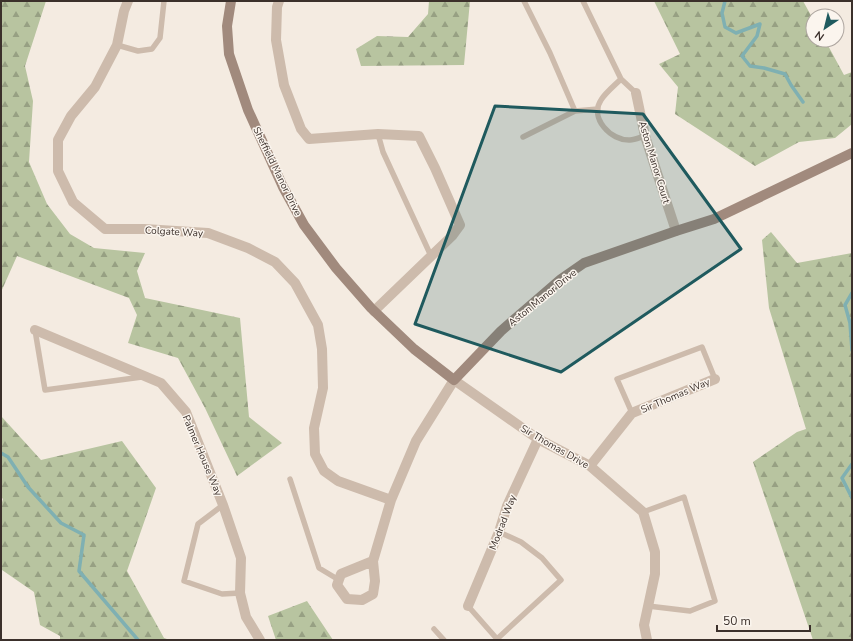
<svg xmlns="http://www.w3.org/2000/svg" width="853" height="641" font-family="'Nunito Sans',sans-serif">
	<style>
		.forest { fill: url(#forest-firs) }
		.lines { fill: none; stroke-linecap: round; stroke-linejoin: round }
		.stream { stroke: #7fb0b2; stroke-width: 3.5 }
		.lane { stroke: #cdbbac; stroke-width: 5.5 }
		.street { stroke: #cdbbac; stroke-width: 10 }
		.secondary { stroke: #a18a7d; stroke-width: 10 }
		.marked { fill: #1f5a5e; fill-opacity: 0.2; stroke: #1f5a5e; stroke-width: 3; stroke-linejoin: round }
		.labels { text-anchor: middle; stroke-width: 3; stroke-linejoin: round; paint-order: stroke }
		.street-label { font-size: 10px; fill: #3b302b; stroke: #fbf5ee }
	</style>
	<defs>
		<pattern id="forest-firs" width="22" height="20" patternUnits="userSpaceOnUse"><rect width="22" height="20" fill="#b8c4a0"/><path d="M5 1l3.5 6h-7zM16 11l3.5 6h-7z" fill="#97a083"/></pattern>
	</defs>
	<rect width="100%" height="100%" fill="#f4ebe1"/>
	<path class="forest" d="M 1,1 L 46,1 L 25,66 L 33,101 L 29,162 L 47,204 L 70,234 L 94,248 L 145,253 L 137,271 L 145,298 L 240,318 L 249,417 L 282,443 L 237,476 L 205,408 L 178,358 L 128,343 L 137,315 L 129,298 L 17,256 L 1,292 Z
		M 429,1 L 470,1 L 464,65 L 361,66 L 356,49 L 377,36 L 408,37 L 428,14 Z
		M 654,1 L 803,1 L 813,19 L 813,40 L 825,40 L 844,75 L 852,72 L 852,124 L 835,138 L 799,142 L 755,166 L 675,114 L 678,87 L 659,64 L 680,54 Z
		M 771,232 L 797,263 L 852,253 L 852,640 L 813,640 L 753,462 L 797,432 L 806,429 L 769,308 L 762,240 Z
		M 1,416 L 41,460 L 122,441 L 156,488 L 127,571 L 164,638 L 170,640 L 60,640 L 60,636 L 40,625 L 34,592 L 2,570 L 1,567 L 1,506 L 3,499 L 1,497 Z
		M 307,601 L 333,640 L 276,640 L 268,616 Z"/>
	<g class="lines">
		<path class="stream" d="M 725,1 L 722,13 L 725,27 L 736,33 L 760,24 L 757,36 L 742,56 L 750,66 L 764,68 L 785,74 L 791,85 L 803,102
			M 852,293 L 845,305 L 850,323 L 852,350
			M 1,453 L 8,457 L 28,487 L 61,523 L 84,535 L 79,571 L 138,640
			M 852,464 L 842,478 L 852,498"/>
		<path class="lane" d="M 524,1 L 550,53 L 575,111
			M 583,1 L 621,79 L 636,93
			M 117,45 L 138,51 L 152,49 L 160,38 L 164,1
			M 621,79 C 614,86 606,92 601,100 C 589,118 611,141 630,140 C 635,140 641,137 645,136
			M 378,134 L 383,152 L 431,256
			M 523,137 L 575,111 L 598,109
			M 35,330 L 45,390 L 142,377
			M 632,413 L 617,379 L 702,347 L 715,379
			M 290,479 L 319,568 L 339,580
			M 223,505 L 198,524 L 184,581 L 222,594 L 240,593
			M 643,512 L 684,497 L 715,601 L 690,611 L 648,606
			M 468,606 L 497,639 L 561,580 L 542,558 L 521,542 L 499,532
			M 434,629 L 444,640"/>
		<path class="street" d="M 128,1 L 124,11 L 117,45 L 95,87 L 71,116 L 58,140 L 58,171 L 73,202 L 105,229 L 144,229 L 208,233 L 248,248 L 275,262 L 295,283 L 318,325 L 322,349 L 323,388 L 314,428 L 315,454 L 324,471 L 338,481 L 391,500
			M 279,1 L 277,7 L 276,40 L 284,85 L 301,129 L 309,139 L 378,134 L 419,136 L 435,168 L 460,225 L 452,236 L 374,311
			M 636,93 L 645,136 L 676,231
			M 35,330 L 161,383 L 186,412 L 223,505 L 241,558 L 240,593 L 246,617 L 260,640
			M 590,466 L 632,413 L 715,379
			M 373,561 L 375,581 L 373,594 L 362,600 L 347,599 L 337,585 L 341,574 L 373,561 L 391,500 L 416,441 L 454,380 L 538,439 L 590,466 L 643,512 L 655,552 L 655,574 L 644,625 L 647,640
			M 468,606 L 499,532 L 507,506 L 538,439"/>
		<path class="secondary" d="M 231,1 L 227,26 L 229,54 L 248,110 L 283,187 L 304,225 L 336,268 L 371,308 L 414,349 L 454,380 L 501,331 L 561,279 L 584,263 L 676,231 L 714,219 L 852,153"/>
	</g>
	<path class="marked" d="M 495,106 L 643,114 L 741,249 L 561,372 L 415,324 Z"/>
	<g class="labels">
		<g class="street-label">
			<text transform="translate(655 162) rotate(73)" y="4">Aston Manor Court</text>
			<text transform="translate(278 171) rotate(64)" y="4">Sheffield Manor Drive</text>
			<text transform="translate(174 231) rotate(3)" y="4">Colgate Way</text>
			<text transform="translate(542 297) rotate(-39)" y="4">Aston Manor Drive</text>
			<text transform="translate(675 395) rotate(-23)" y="4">Sir Thomas Way</text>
			<text transform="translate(555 446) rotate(30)" y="4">Sir Thomas Drive</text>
			<text transform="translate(203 455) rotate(67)" y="4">Palmer House Way</text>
			<text transform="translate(502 522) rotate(-69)" y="4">Modrad Way</text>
		</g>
	</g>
	<rect width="853" height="641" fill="none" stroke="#3b302b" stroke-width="4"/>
	<g transform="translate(825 28) rotate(215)"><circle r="19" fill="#fbf5ee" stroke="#aea6a0"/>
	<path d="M0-3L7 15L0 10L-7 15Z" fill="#1f5a5e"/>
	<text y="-6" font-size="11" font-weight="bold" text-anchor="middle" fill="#3b302b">N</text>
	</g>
	<path d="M717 625v6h93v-6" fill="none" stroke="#3b302b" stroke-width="2"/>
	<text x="723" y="625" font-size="12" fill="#3b302b" stroke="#fbf5ee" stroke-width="3" paint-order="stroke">50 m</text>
</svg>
